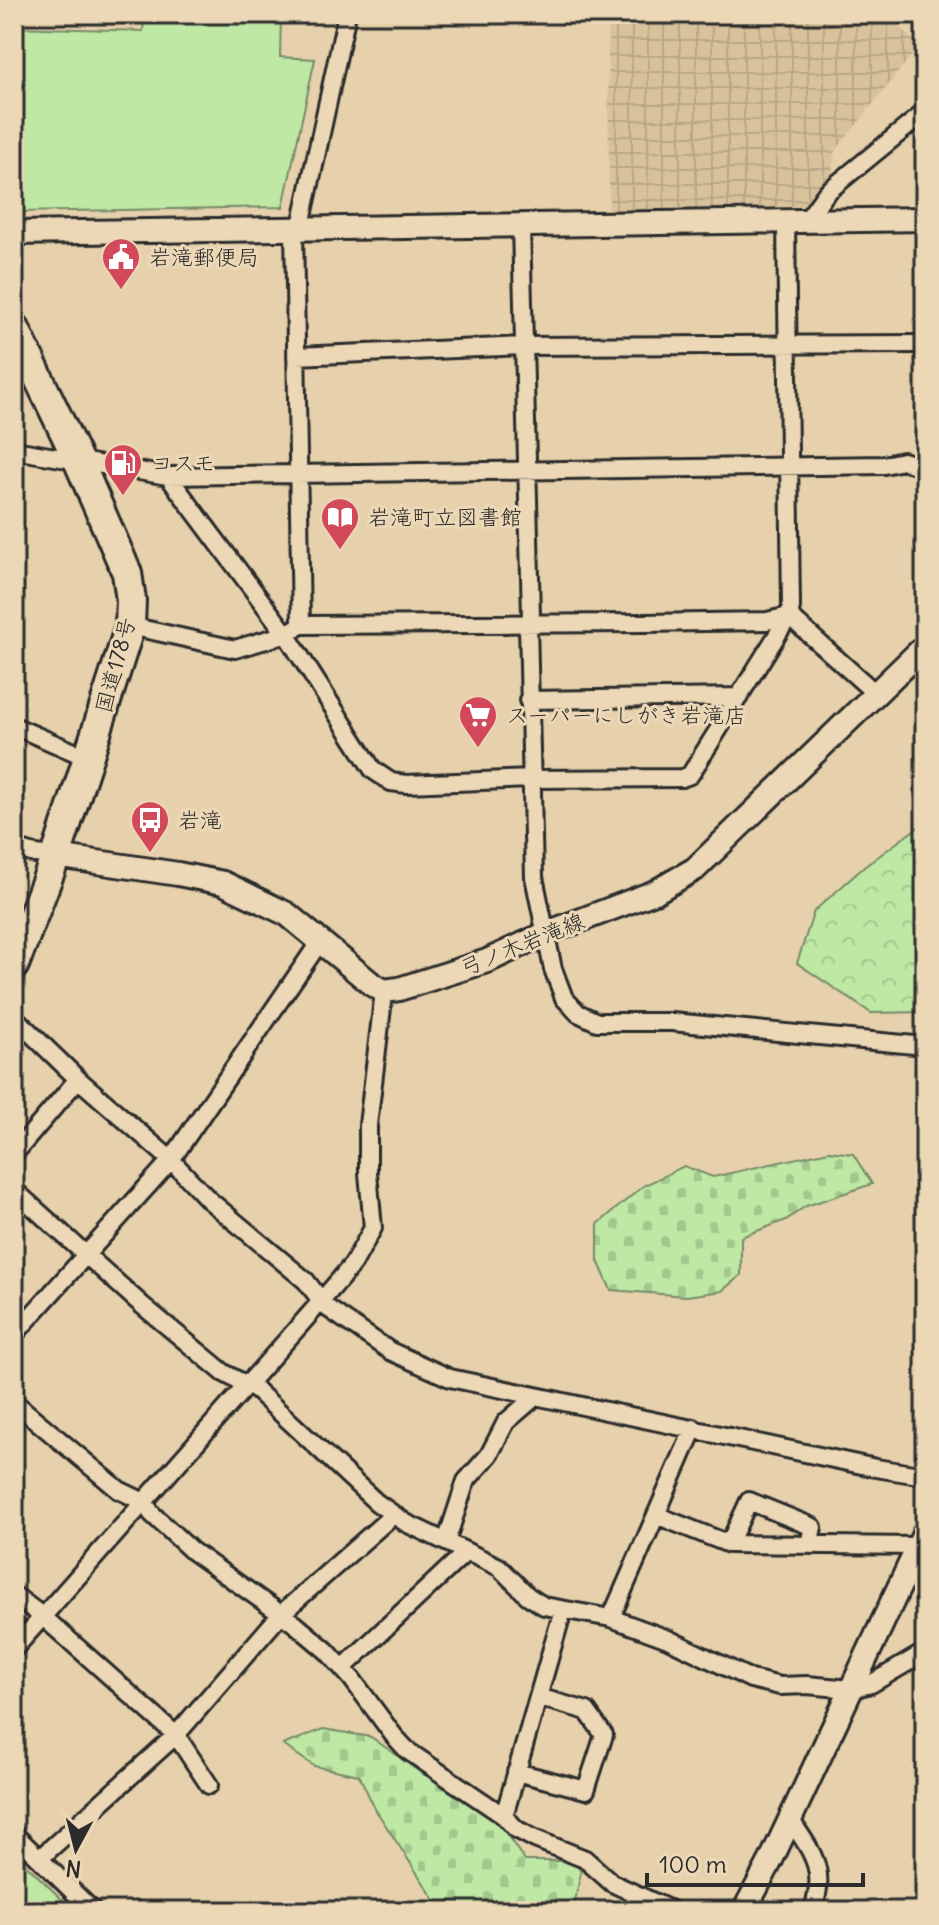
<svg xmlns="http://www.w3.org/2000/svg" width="939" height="1925" font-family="Delius,'Klee One',sans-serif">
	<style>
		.industrial { fill: url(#industrial-grid) }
		.forest { fill: url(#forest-crowns); stroke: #748a68; stroke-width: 2 }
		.cemetery { fill: url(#cemetery-stones); stroke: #748a68; stroke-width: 2 }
		.pitch { fill: #bee8a4; stroke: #748a68; stroke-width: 2 }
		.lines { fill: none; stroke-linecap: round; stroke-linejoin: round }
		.street-casing { stroke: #2b2b2b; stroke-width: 22 }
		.secondary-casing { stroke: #2b2b2b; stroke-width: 28 }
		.highway-casing { stroke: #2b2b2b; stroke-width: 34 }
		.street { stroke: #ecd8b6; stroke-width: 16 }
		.secondary { stroke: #ecd8b6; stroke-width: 22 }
		.highway { stroke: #ecd8b6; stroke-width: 28 }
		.labels { text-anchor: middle; stroke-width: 6; stroke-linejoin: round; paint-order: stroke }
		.poi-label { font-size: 22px; fill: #2b2b2b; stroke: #ecd8b6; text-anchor: start }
		.street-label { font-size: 22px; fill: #2b2b2b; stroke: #ecd8b6 }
	</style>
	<defs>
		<pattern id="industrial-grid" width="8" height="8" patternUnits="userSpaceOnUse" patternTransform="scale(2)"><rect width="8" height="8" fill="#d8c29c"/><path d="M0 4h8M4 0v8" fill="none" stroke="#baa787"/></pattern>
		<pattern id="forest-crowns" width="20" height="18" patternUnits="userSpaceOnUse" patternTransform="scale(2)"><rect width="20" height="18" fill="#bee8a4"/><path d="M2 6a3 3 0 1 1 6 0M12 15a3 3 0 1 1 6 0" fill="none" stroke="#a3c78d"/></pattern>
		<pattern id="cemetery-stones" width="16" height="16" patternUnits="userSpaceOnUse" patternTransform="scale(2)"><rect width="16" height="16" fill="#bee8a4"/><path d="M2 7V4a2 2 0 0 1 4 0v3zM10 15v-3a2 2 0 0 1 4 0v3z" fill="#a3c78d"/></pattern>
	</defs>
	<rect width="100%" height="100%" fill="#e6d1ac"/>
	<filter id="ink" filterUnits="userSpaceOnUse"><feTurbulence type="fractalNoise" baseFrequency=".0125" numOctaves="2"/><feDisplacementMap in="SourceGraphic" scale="16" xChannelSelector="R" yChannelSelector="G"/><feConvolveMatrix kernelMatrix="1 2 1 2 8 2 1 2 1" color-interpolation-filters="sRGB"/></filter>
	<g filter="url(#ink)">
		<path class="industrial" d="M 608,14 L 894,14 L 892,19 L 919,46 L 834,153 L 832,176 L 801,206 L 609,211 Z"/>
		<path class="forest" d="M 925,822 L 925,1012 L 871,1013 L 797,963 L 814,911 L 864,867 Z"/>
		<path class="cemetery" d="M 829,1151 L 853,1154 L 872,1184 L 806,1206 L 786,1220 L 741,1237 L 741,1275 L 722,1291 L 687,1296 L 611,1290 L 598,1261 L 598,1224 L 643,1186 L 684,1166 L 713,1177 Z
			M 323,1729 L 371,1737 L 421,1773 L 457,1790 L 499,1823 L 525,1861 L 574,1861 L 581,1872 L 573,1911 L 442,1911 L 375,1809 L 359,1775 L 314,1766 L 283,1745 Z"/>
		<path class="pitch" d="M 144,14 L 281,14 L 280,57 L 315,59 L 283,207 L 18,212 L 14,208 L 14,27 L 143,31 Z
			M 14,1853 L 74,1911 L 14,1911 Z"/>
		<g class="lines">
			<g class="street-casing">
				<path id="street" d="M 806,221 L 827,192 L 925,112
					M 521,226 L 531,616 L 528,624 L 534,877 L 553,969 L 564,998 L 578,1013 L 597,1022 L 672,1022 L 925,1046
					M 300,230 L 347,14
					M 296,356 L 524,346 L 925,344
					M 14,450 L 168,476 L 884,465 L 903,461 L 925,468
					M 168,476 L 286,634 L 373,770 L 391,782 L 406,784 L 531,779 L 682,778 L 690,775 L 789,616 L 791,607 L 786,222
					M 789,616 L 875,693
					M 301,625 L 644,623 L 767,621 L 789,616
					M 130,626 L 235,649 L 286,634 L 301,625 L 294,230
					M 528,700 L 739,697
					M 14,726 L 88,758
					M 14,848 L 35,854 L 56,856
					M 14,1017 L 78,1079 L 171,1160 L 209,1200 L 306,1281 L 326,1307 L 390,1351 L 450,1378 L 876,1468 L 925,1476
					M 14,1154 L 78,1079
					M 14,1190 L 143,1306 L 224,1373 L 256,1390 L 376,1502 L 406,1523 L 499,1567 L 528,1596 L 544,1606 L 611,1618 L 668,1639 L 751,1679 L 780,1686 L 807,1685 L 851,1689 L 871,1684 L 925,1652
					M 14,1335 L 171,1160 L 321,940
					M 14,1402 L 119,1490 L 144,1502 L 152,1514 L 192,1551 L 295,1624 L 327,1651 L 352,1679 L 394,1736 L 408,1751 L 504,1816 L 516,1829 L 535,1839 L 585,1859 L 612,1883 L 673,1911
					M 656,1515 L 729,1544 L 919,1546
					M 446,1542 L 466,1481 L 489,1455 L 506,1422 L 535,1397
					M 729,1544 L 749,1501 L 813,1527 L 809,1545
					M 14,1595 L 42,1616 L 176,1735 L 209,1785
					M 611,1618 L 694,1428
					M 14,1649 L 323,1299 L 353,1264 L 373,1228 L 368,1173 L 368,1125 L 384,991
					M 343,1668 L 466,1552
					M 516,1772 L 586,1790 L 604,1735 L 587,1711 L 538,1697
					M 504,1816 L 563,1610
					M 790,1819 C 812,1852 828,1871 812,1911
					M 14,1834 L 93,1911
					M 40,1858 L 176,1735 L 281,1614 L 393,1515"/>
			</g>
			<g class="secondary-casing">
				<path id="secondary" d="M 14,233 L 925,219
					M 56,856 L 178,874 L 223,883 L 287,914 L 373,985 L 384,991 L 399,989 L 487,961 L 547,933 L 655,892 L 695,869 L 925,646
					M 744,1911 L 771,1860 L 925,1532"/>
			</g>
			<g class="highway-casing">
				<path id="highway" d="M 14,327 L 78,460 L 127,573 L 131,600 L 130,626 L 88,758 L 56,856 L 14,965"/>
			</g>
			<use href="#street" class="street"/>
			<use href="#secondary" class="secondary"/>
			<use href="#highway" class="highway"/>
		</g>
	</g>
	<defs>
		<g id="civic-pin" transform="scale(2)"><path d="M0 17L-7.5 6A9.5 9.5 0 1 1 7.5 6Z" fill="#d1495b" stroke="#ecd8b6"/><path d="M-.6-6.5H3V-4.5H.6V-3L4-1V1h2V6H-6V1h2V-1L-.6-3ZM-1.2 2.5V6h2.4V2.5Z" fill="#fff"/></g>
		<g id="fuel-pin" transform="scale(2)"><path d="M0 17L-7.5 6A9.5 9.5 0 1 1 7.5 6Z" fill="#d1495b" stroke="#ecd8b6"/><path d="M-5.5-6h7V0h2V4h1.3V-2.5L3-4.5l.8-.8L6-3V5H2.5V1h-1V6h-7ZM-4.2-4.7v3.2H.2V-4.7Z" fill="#fff"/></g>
		<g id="library-pin" transform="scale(2)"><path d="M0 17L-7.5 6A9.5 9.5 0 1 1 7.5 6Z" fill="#d1495b" stroke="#ecd8b6"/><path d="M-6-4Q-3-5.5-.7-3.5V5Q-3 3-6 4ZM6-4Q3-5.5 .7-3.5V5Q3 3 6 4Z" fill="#fff"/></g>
		<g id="supermarket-pin" transform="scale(2)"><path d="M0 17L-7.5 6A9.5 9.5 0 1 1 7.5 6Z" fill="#d1495b" stroke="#ecd8b6"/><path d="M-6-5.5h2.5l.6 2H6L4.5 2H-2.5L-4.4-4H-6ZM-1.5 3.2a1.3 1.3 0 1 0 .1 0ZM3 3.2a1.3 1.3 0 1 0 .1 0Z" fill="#fff"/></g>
		<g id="bus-pin" transform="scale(2)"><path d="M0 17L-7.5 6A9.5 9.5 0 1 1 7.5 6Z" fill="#d1495b" stroke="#ecd8b6"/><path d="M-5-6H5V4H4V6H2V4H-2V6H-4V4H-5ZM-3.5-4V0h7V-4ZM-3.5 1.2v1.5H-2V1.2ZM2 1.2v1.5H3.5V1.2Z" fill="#fff"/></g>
	</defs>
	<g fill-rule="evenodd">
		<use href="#civic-pin" x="121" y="257"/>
		<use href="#fuel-pin" x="123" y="463"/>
		<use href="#library-pin" x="340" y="517"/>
		<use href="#supermarket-pin" x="478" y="715"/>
		<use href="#bus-pin" x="150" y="820"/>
	</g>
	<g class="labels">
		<g class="poi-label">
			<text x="149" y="265">岩滝郵便局</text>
			<text x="151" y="471">コスモ</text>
			<text x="368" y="525">岩滝町立図書館</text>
			<text x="506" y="723">スーパーにしがき岩滝店</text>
			<text x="178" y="828">岩滝</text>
		</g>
		<g class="street-label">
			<text transform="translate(115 665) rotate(-75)" y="8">国道178号</text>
			<text transform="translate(522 944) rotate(-22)" y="8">弓ノ木岩滝線</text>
		</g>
	</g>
	<rect width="939" height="1925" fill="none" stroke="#ecd8b6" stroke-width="48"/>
	<rect x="24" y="24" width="891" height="1877" fill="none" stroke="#2b2b2b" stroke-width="3" filter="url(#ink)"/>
	<g transform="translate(76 1849) rotate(187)" stroke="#ecd8b6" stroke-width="6" paint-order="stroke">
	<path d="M0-6L14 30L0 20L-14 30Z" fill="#2b2b2b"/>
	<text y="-12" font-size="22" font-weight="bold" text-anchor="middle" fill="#2b2b2b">N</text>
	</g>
	<path d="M647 1873v12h216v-12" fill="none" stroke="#2b2b2b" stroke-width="4"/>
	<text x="659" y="1873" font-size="24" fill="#2b2b2b" stroke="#ecd8b6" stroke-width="6" paint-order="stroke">100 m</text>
</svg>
